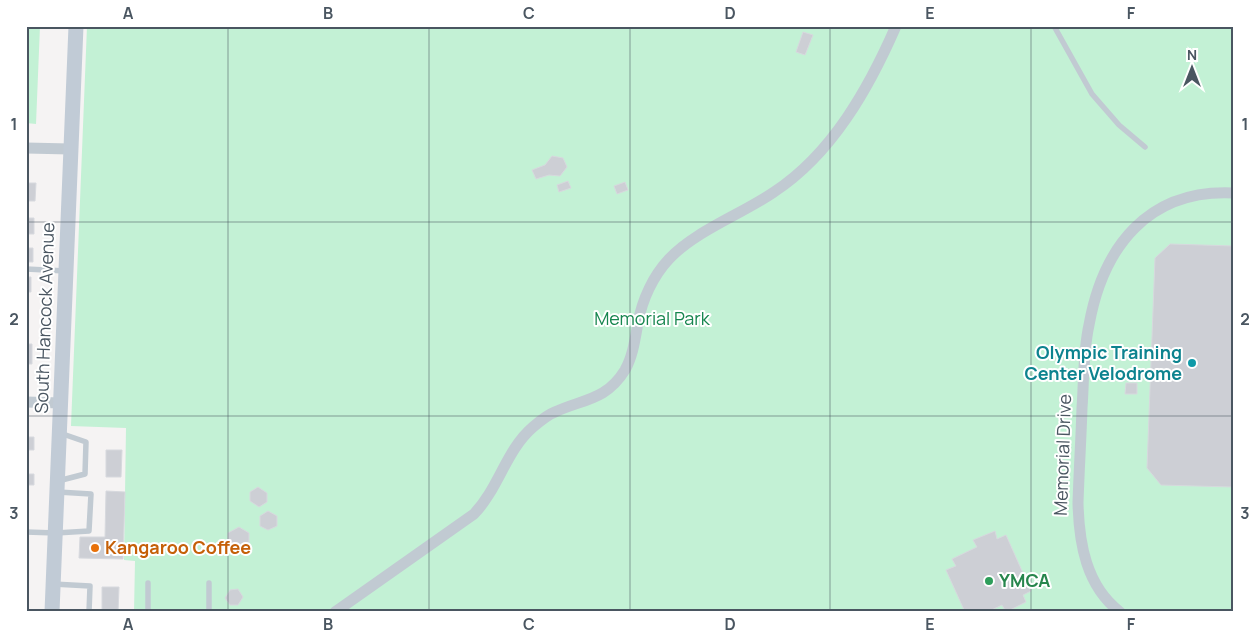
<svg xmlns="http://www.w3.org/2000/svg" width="1259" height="638" font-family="Manrope,sans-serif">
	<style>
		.green { fill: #c3f1d5 }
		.building { fill: #cdcfd5; stroke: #d7d9de }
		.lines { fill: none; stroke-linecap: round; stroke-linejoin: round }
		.service { stroke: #c1cad2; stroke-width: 5.5 }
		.minor { stroke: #c1cad2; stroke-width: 11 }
		.secondary { stroke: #c1cbd6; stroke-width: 15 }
		.grid { fill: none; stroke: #4a5661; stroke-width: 1; stroke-opacity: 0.55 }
		.culture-dot { fill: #0f9aa8; stroke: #fff; stroke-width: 2 }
		.food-dot { fill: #e8710a; stroke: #fff; stroke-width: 2 }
		.leisure-dot { fill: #2e9e5b; stroke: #fff; stroke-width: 2 }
		.labels { text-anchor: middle; stroke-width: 4; stroke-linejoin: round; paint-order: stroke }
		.street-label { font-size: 18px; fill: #4a5661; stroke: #fff }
		.park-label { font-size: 18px; fill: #17864f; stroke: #fff }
		.culture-label { font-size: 18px; font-weight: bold; fill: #0d838f; stroke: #fff; text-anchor: end }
		.food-label { font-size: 18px; font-weight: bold; fill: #c56008; stroke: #fff; text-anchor: start }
		.leisure-label { font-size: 18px; font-weight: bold; fill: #27864d; stroke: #fff; text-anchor: start }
		.neatline { fill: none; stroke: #4a5661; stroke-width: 2 }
		.grid-label { font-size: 16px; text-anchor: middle; font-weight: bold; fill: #4a5661 }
	</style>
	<rect width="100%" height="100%" fill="#f5f3f3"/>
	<path class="green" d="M 26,26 L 40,26 L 36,124 L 26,123 Z
		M 87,26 L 1233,26 L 1233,612 L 134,612 L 135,561 L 124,560 L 126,428 L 71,426 Z"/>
	<path class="building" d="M 803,32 L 813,35 L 805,55 L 796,52 Z
		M 552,156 L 563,158 L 567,167 L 560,176 L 549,175 L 536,179 L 532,170 L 545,165 Z
		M 568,181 L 571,188 L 559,192 L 557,185 Z
		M 625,182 L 628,190 L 617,194 L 614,186 Z
		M 26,183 L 36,183 L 35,201 L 26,201 Z
		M 26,218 L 34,218 L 34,234 L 26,234 Z
		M 1170,244 L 1233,246 L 1233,487 L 1161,485 L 1147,468 L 1155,258 Z
		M 26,248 L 33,248 L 33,262 L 26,262 Z
		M 26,277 L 31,277 L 31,292 L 26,292 Z
		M 26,344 L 32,344 L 32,364 L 26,364 Z
		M 1126,383 L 1137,383 L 1137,394 L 1125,394 Z
		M 26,437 L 34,437 L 34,450 L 26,450 Z
		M 106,450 L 122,450 L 121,477 L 106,477 Z
		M 26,474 L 34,474 L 34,485 L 26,485 Z
		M 258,487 L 267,493 L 267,502 L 259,507 L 250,501 L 250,492 Z
		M 106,491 L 125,492 L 123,559 L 79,558 L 80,537 L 105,537 Z
		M 268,511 L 277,516 L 277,526 L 268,530 L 260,526 L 260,516 Z
		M 239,527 L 249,533 L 249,545 L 238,551 L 228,544 L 228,533 Z
		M 995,531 L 997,539 L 1006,535 L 1031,591 L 1023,595 L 1026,602 L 1006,612 L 1002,605 L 987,612 L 965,612 L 946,570 L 956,566 L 952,559 L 977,547 L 973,540 Z
		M 102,587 L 119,587 L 118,612 L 102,612 Z
		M 238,589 L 243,597 L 238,605 L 230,605 L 225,598 L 230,590 Z"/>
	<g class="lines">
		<path class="service" d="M 1054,26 L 1092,94 L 1119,125 L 1145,147
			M 26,269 L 66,271
			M 58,481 L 85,474 L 86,442 L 60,433
			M 26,532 L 56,533 L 89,531 L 91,494 L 58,492
			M 148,583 L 148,612
			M 209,583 L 209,612
			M 53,584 L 90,586 L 89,612"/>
		<path class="minor" d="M 26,148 L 70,149
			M 26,402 L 61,403
			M 335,612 L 474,514 C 499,488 506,450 533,427 C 540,421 547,415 555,412 C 582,399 606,401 625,370 C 633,356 635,339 638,323 C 642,300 653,276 669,259 C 695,231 742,214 774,192 C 832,154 869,88 896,26
			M 1120,612 C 1086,586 1079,543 1078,503 C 1079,471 1081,440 1082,408 C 1084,380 1083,352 1089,325 C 1103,247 1148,189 1233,193"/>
		<path class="secondary" d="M 52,612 L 76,26"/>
	</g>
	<path class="grid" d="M 228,26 L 228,612M 429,26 L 429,612M 630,26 L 630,612M 830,26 L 830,612M 1031,26 L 1031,612M 26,222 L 1233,222M 26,416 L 1233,416"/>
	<circle class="culture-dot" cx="1192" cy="363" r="5"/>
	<circle class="food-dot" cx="95" cy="548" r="5"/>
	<circle class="leisure-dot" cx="989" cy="581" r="5"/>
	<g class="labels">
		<g class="street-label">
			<text transform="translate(45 318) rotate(-88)" y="6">South Hancock Avenue</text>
			<text transform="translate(1063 455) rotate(-88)" y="6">Memorial Drive</text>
		</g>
		<g class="park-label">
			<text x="652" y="325">Memorial Park</text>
		</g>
		<g class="culture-label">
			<text x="1182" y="359">Olympic Training<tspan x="1182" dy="21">Center Velodrome</tspan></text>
		</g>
		<g class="food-label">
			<text x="105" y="554">Kangaroo Coffee</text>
		</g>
		<g class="leisure-label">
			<text x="999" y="587">YMCA</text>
		</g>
	</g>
	<rect width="1259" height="638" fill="none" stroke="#ffffff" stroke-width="55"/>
	<g transform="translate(1192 68)" stroke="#ffffff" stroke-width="4" paint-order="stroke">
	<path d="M0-4L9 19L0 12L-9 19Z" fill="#4a5661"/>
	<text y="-8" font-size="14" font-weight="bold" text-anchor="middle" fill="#4a5661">N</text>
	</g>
	<rect x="28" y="28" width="1204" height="582" class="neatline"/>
	<g class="grid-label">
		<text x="128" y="19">A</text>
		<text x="328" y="19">B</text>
		<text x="529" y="19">C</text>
		<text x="730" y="19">D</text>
		<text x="930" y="19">E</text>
		<text x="1131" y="19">F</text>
		<text x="14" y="130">1</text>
		<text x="1245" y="130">1</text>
		<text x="14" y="325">2</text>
		<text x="1245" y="325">2</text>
		<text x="14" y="519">3</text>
		<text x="1245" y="519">3</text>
		<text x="128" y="630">A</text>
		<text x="328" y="630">B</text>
		<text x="529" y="630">C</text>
		<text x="730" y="630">D</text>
		<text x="930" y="630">E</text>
		<text x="1131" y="630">F</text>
	</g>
</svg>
